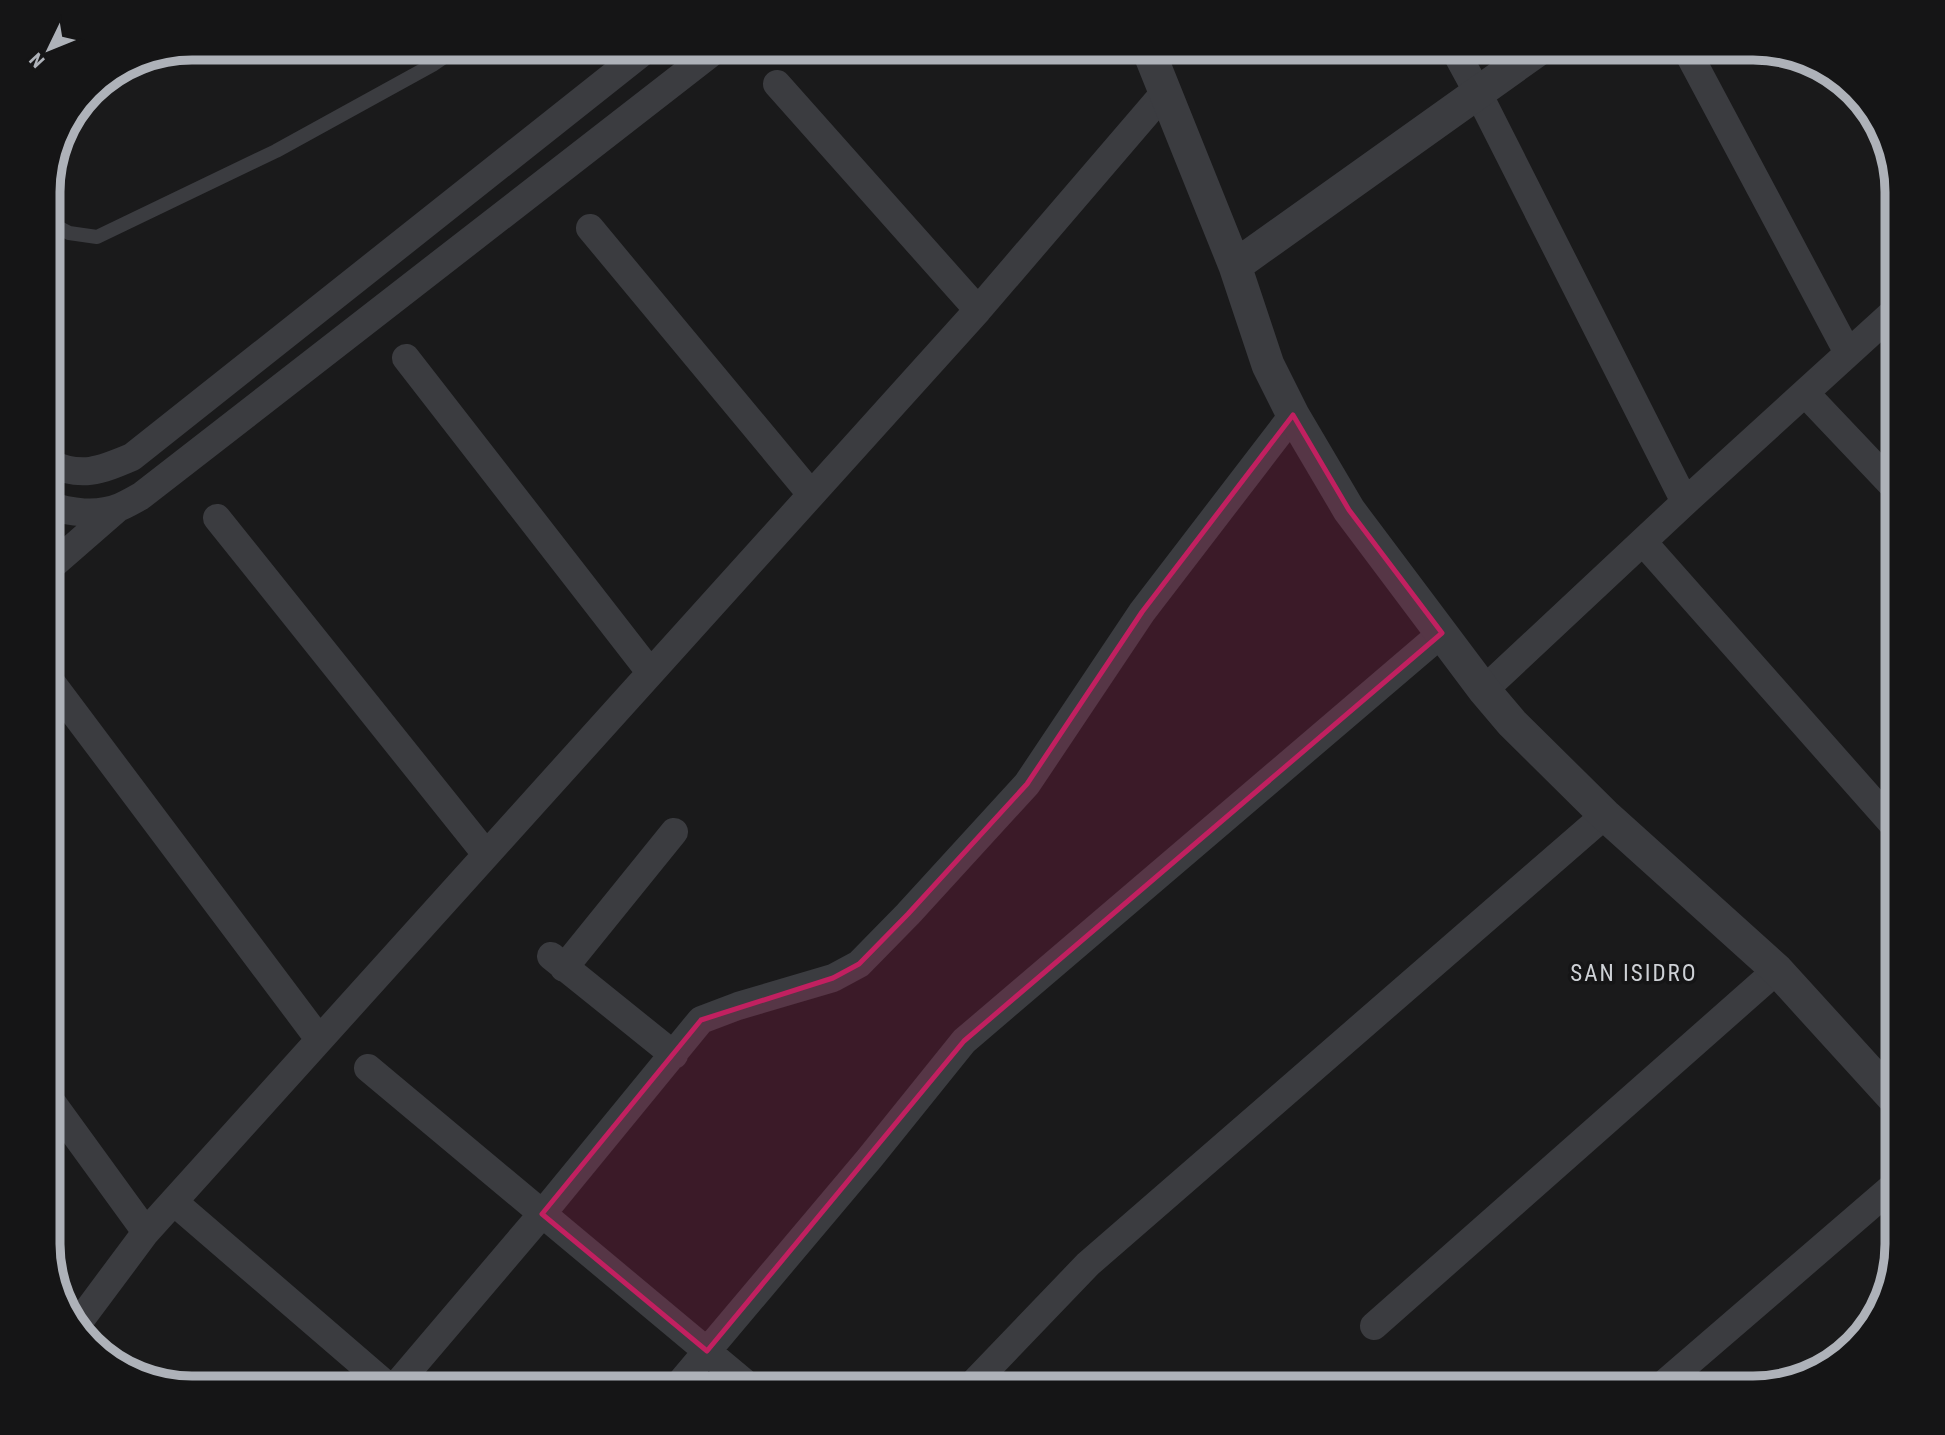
<svg xmlns="http://www.w3.org/2000/svg" width="1945" height="1435" font-family="'Roboto Condensed',sans-serif">
	<style>
		.lines { fill: none; stroke-linecap: round; stroke-linejoin: round }
		.service { stroke: #3b3c40; stroke-width: 14 }
		.minor { stroke: #3b3c40; stroke-width: 28 }
		.tertiary { stroke: #3b3c40; stroke-width: 33 }
		.marked { fill: #c12060; fill-opacity: 0.2; stroke: #c12060; stroke-width: 5; stroke-linejoin: round }
		.labels { text-anchor: middle; stroke-width: 7; stroke-linejoin: round; paint-order: stroke }
		.neighbourhood-label { font-size: 23px; letter-spacing: 2px; fill: #ced1d6; stroke: #151516 }
		.rim { fill: none; stroke: #aeb2b9; stroke-width: 9 }
	</style>
	<rect width="100%" height="100%" fill="#1a1a1b"/>
	<g class="lines">
		<path class="service" d="M 110,74 L 144,57
			M 48,222 L 69,233 L 97,237 L 276,151 L 434,64 L 459,47"/>
		<path class="minor" d="M 1453,47 L 1478,93 L 1685,502
			M 1685,47 L 1848,353
			M 777,84 L 978,310
			M 590,228 L 811,494
			M 406,358 L 650,672
			M 1805,393 L 1898,491
			M 48,463 C 82,478 99,471 132,457 L 649,47
			M 48,505 C 70,513 98,516 120,507 C 127,504 134,500 141,496 L 719,47
			M 217,518 L 486,854
			M 1643,542 L 1898,830
			M 48,569 L 118,508
			M 48,678 L 319,1039
			M 1484,690 L 1685,502 L 1898,308
			M 551,956 L 674,1055
			M 564,968 L 674,832
			M 368,1068 L 751,1388
			M 48,1097 L 146,1232
			M 174,1202 L 390,1388
			M 76,1326 L 146,1232 L 978,310 L 1165,92
			M 1374,1326 L 1777,970
			M 394,1388 L 542,1214 L 701,1020 L 738,1006 L 833,978 L 859,964 L 908,914 L 1027,784 L 1142,612 L 1293,415
			M 676,1388 L 869,1159 L 964,1041 L 1442,633
			M 969,1388 L 1088,1264 L 1605,815
			M 1659,1388 L 1898,1182"/>
		<path class="tertiary" d="M 1147,47 L 1235,266 L 1268,365 L 1293,415 L 1349,510 L 1484,690 L 1512,723 L 1605,815 L 1777,970 L 1898,1103
			M 1235,266 L 1542,47"/>
	</g>
	<path class="marked" d="M 1293,415 L 1349,510 L 1442,633 L 964,1041 L 707,1351 L 542,1214 L 701,1020 L 833,978 L 859,964 L 908,914 L 1027,784 L 1142,612 Z"/>
	<g class="labels">
		<g class="neighbourhood-label">
			<text x="1634" y="981">SAN ISIDRO</text>
		</g>
	</g>
	<path d="M0 0H1945V1435H0ZM192 60H1753A132 132 0 0 1 1885 192V1244A132 132 0 0 1 1753 1376H192A132 132 0 0 1 60 1244V192A132 132 0 0 1 192 60Z" fill="#151516" fill-rule="evenodd"/>
	<path class="rim" d="M192 60H1753A132 132 0 0 1 1885 192V1244A132 132 0 0 1 1753 1376H192A132 132 0 0 1 60 1244V192A132 132 0 0 1 192 60Z"/>
	<g transform="translate(49 49) rotate(227)" stroke="#151516" stroke-width="5" paint-order="stroke">
	<path d="M0-5L12 26L0 18L-12 26Z" fill="#aeb2b9"/>
	<text y="-10" font-size="19" font-weight="bold" text-anchor="middle" fill="#aeb2b9">N</text>
	</g>
</svg>
